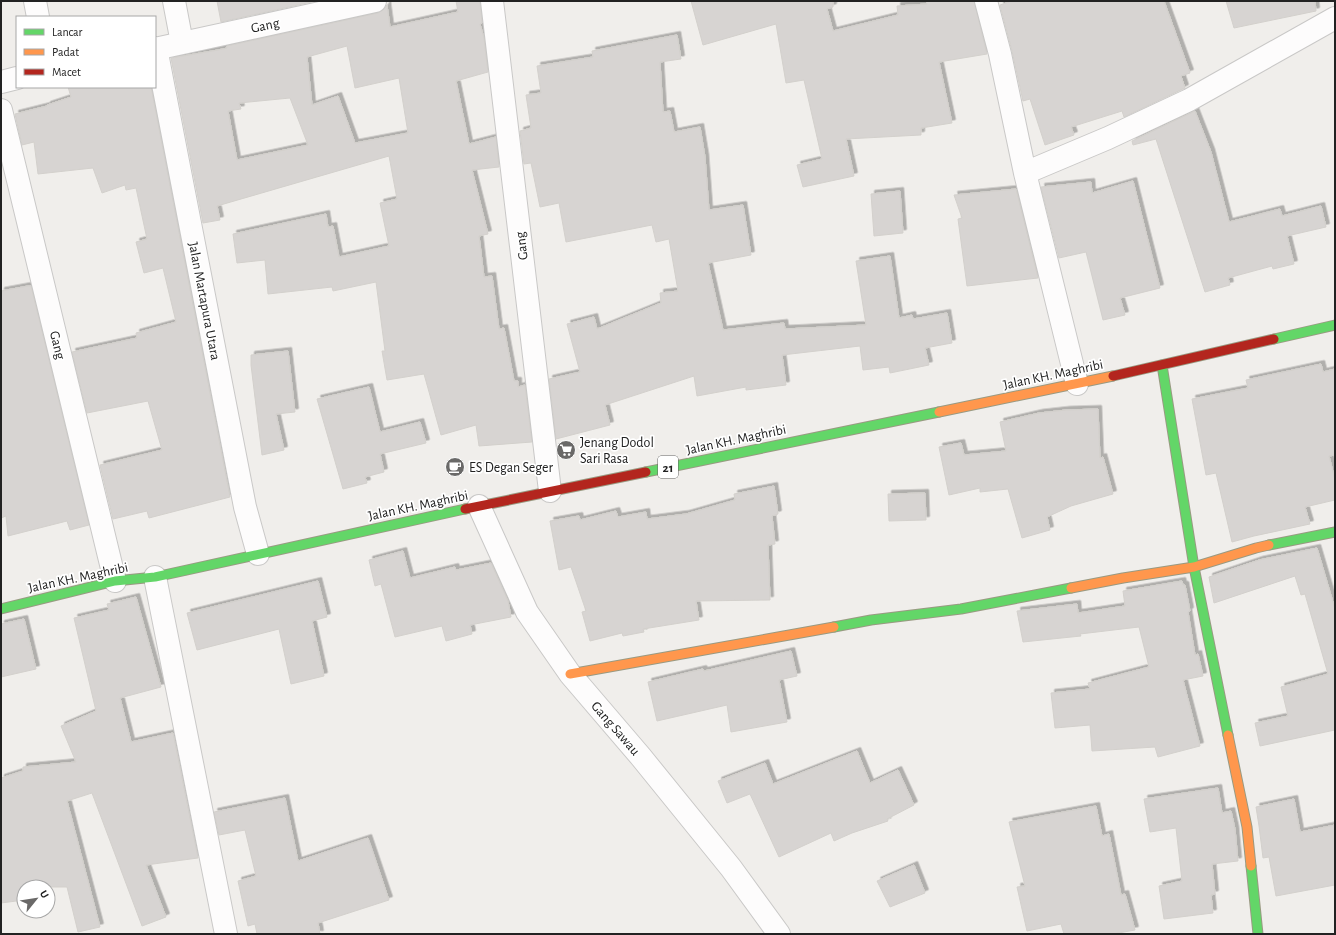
<svg xmlns="http://www.w3.org/2000/svg" width="1336" height="935" font-family="'Alegreya Sans',sans-serif">
	<style>
		.building { fill: #d7d4d2; stroke: #d3d0cc; fill-rule: evenodd; filter: url(#shadow) }
		.lines { fill: none; stroke-linecap: round; stroke-linejoin: round }
		.street-casing { stroke: #c9c8c7; stroke-width: 24 }
		.fast-casing { stroke: #999a82; stroke-width: 11 }
		.slow-casing { stroke: #999a82; stroke-width: 11 }
		.jam-casing { stroke: #999a82; stroke-width: 11 }
		.street { stroke: #fdfcfc; stroke-width: 22 }
		.fast { stroke: #63d668; stroke-width: 9 }
		.slow { stroke: #ff974d; stroke-width: 9 }
		.jam { stroke: #b3261e; stroke-width: 9 }
		.labels { text-anchor: middle; stroke-width: 3.5; stroke-linejoin: round; paint-order: stroke }
		.shield { fill: #fff; stroke: #646464; stroke-width: 1 }
		.shield-label { font-size: 13px; font-weight: bold; fill: #222 }
		.street-label { font-size: 14px; fill: #222; stroke: #fff }
		.poi-label { font-size: 14px; fill: #222; stroke: #fff; text-anchor: start }
	</style>
	<defs>
		<filter id="shadow"><feDropShadow dx="3.5" dy="-3.5" stdDeviation="0" flood-color="#0004"/></filter>
	</defs>
	<rect width="100%" height="100%" fill="#f0eeeb"/>
	<path class="building" d="M 217,1 L 316,1 L 221,22 Z
		M 456,1 L 480,1 L 482,23 L 480,24 L 484,38 L 488,72 L 456,81 L 469,144 L 496,137 L 499,167 L 472,170 L 488,234 L 479,236 L 484,277 L 492,276 L 499,329 L 504,328 L 514,381 L 518,381 L 518,387 L 525,385 L 532,442 L 479,446 L 476,425 L 441,435 L 424,374 L 387,380 L 382,351 L 385,351 L 376,282 L 333,291 L 332,287 L 268,294 L 265,260 L 237,263 L 233,234 L 326,214 L 328,227 L 333,226 L 339,257 L 389,246 L 380,203 L 397,199 L 389,156 L 217,206 L 220,220 L 203,223 L 171,58 L 218,50 L 227,48 L 227,46 L 378,13 L 383,10 L 387,5 L 390,27 L 458,12 ZM 347,46 L 355,88 L 399,78 L 408,133 L 355,143 L 338,96 L 312,105 L 307,57 ZM 290,98 L 308,145 L 237,160 L 228,111 L 241,109 L 239,103 Z
		M 691,1 L 833,1 L 833,7 L 827,9 L 833,31 L 898,15 L 897,6 L 927,4 L 926,1 L 974,1 L 987,54 L 939,62 L 952,123 L 921,128 L 921,135 L 846,139 L 854,176 L 803,187 L 797,165 L 822,159 L 804,80 L 786,83 L 776,24 L 703,45 Z
		M 1012,1 L 1164,1 L 1190,73 L 1181,76 L 1185,88 L 1124,117 L 1122,111 L 1071,127 L 1074,135 L 1045,145 L 1030,99 L 1023,101 L 1012,51 L 1000,5 Z
		M 1226,1 L 1315,1 L 1316,11 L 1234,28 Z
		M 677,35 L 681,59 L 660,62 L 663,112 L 670,111 L 674,132 L 700,127 L 705,157 L 709,210 L 743,205 L 751,255 L 708,263 L 723,330 L 784,323 L 785,329 L 866,325 L 856,261 L 890,256 L 899,318 L 912,315 L 913,319 L 947,313 L 952,343 L 925,348 L 929,365 L 890,373 L 889,367 L 863,370 L 860,346 L 782,355 L 786,385 L 746,390 L 746,387 L 697,396 L 694,376 L 605,405 L 610,425 L 556,439 L 549,379 L 580,372 L 567,324 L 594,317 L 597,329 L 661,303 L 660,293 L 678,291 L 669,239 L 656,242 L 652,225 L 566,242 L 559,203 L 540,207 L 531,163 L 524,164 L 520,131 L 531,128 L 526,95 L 541,93 L 537,66 L 593,57 L 592,51 Z
		M 68,87 L 151,87 L 230,497 L 149,518 L 147,511 L 113,519 L 100,465 L 162,450 L 148,401 L 87,413 L 72,352 L 137,338 L 136,333 L 176,322 L 163,268 L 144,273 L 136,242 L 147,239 L 136,188 L 126,190 L 125,185 L 102,193 L 93,168 L 38,174 L 34,142 L 22,145 L 15,114 L 47,106 L 47,105 L 71,97 Z
		M 1195,111 L 1211,152 L 1229,222 L 1280,209 L 1282,216 L 1321,206 L 1326,227 L 1287,236 L 1294,264 L 1273,269 L 1272,266 L 1228,278 L 1230,285 L 1205,292 L 1156,139 L 1133,145 L 1132,141 Z
		M 1133,181 L 1160,288 L 1120,298 L 1125,315 L 1103,320 L 1086,252 L 1059,258 L 1041,187 L 1091,182 L 1092,193 Z
		M 1016,189 L 1038,278 L 967,286 L 958,219 L 962,218 L 954,195 Z
		M 900,191 L 903,233 L 874,236 L 871,194 Z
		M 28,286 L 31,286 L 89,525 L 70,530 L 67,521 L 8,536 L 6,516 L 1,518 L 1,291 Z
		M 288,351 L 295,412 L 276,414 L 284,450 L 262,455 L 251,365 L 251,355 Z
		M 1321,364 L 1323,372 L 1335,369 L 1335,455 L 1329,456 L 1335,480 L 1335,500 L 1305,507 L 1310,524 L 1254,536 L 1232,542 L 1216,473 L 1206,475 L 1192,399 L 1248,388 L 1246,380 Z
		M 369,387 L 380,432 L 420,422 L 426,443 L 380,454 L 384,472 L 365,477 L 367,483 L 343,489 L 317,399 Z
		M 1098,409 L 1100,458 L 1103,457 L 1113,494 L 1071,506 L 1047,517 L 1050,530 L 1022,538 L 1008,489 L 980,492 L 980,488 L 949,495 L 939,447 L 961,443 L 964,455 L 1006,451 L 1000,422 L 1039,413 L 1066,410 Z
		M 774,486 L 778,514 L 772,516 L 775,544 L 768,545 L 770,600 L 696,601 L 699,620 L 643,629 L 644,632 L 623,636 L 622,633 L 590,641 L 582,612 L 586,611 L 571,567 L 559,570 L 550,521 L 579,516 L 580,520 L 616,511 L 618,517 L 646,512 L 647,519 L 686,514 L 735,500 L 734,494 Z
		M 925,493 L 926,520 L 889,521 L 888,494 Z
		M 1317,548 L 1335,609 L 1335,730 L 1260,746 L 1255,723 L 1288,716 L 1281,687 L 1328,674 L 1305,594 L 1301,595 L 1295,576 L 1214,603 L 1209,577 L 1259,560 Z
		M 403,551 L 410,578 L 455,567 L 456,570 L 491,563 L 508,601 L 511,617 L 470,625 L 472,634 L 446,641 L 442,626 L 395,637 L 381,584 L 375,586 L 369,560 Z
		M 318,581 L 327,617 L 312,621 L 324,676 L 291,684 L 279,629 L 197,650 L 187,613 Z
		M 1182,581 L 1183,585 L 1185,585 L 1190,611 L 1188,612 L 1195,655 L 1198,654 L 1203,676 L 1183,680 L 1200,746 L 1158,757 L 1155,747 L 1092,751 L 1090,725 L 1055,728 L 1051,693 L 1090,689 L 1088,683 L 1149,667 L 1139,627 L 1080,634 L 1081,636 L 1023,642 L 1017,611 L 1077,604 L 1078,613 L 1125,606 L 1123,591 Z
		M 136,597 L 161,687 L 120,698 L 131,742 L 173,733 L 198,858 L 146,865 L 166,917 L 142,926 L 92,793 L 67,801 L 100,927 L 78,932 L 67,887 L 24,887 L 24,900 L 1,903 L 1,778 L 23,771 L 23,767 L 76,762 L 61,726 L 96,711 L 74,618 L 109,610 L 107,604 Z
		M 24,619 L 36,669 L 1,677 L 1,624 Z
		M 791,651 L 797,676 L 779,680 L 787,722 L 731,732 L 727,705 L 657,721 L 648,682 L 703,669 L 704,671 Z
		M 857,751 L 870,783 L 898,770 L 914,805 L 887,819 L 888,821 L 852,833 L 834,841 L 831,833 L 779,857 L 750,794 L 727,803 L 718,781 L 765,763 L 773,784 Z
		M 1218,788 L 1222,813 L 1231,811 L 1235,829 L 1238,861 L 1212,864 L 1215,894 L 1211,895 L 1213,913 L 1164,919 L 1159,886 L 1182,881 L 1176,828 L 1150,832 L 1144,799 Z
		M 285,798 L 298,861 L 368,838 L 389,900 L 318,923 L 320,934 L 257,934 L 255,924 L 248,926 L 238,881 L 256,876 L 245,830 L 219,835 L 214,812 Z
		M 1294,799 L 1300,832 L 1335,825 L 1335,885 L 1276,896 L 1269,857 L 1263,858 L 1259,826 L 1256,807 Z
		M 1096,806 L 1102,836 L 1109,834 L 1121,895 L 1125,894 L 1135,930 L 1113,934 L 1064,934 L 1061,924 L 1027,931 L 1017,887 L 1025,886 L 1009,822 Z
		M 914,865 L 925,893 L 890,907 L 877,881 Z"/>
	<g class="lines">
		<g class="street-casing">
			<path id="street" d="M 35,1 L 38,17
				M 174,1 L 182,43
				M 492,1 L 550,491
				M 986,1 L 1000,54 L 1025,173 L 1077,384
				M 156,48 L 245,507 L 258,554
				M 155,49 L 375,1
				M 1,82 L 17,78
				M 1,110 L 115,581
				M 1025,173 L 1108,138 L 1189,100 L 1335,18
				M 479,506 L 527,612 L 570,674 L 641,757 L 731,868 L 779,934
				M 155,577 L 226,934"/>
		</g>
		<g class="fast-casing">
			<path id="fast" d="M 1274,339 L 1335,325
				M 1162,365 L 1194,567 L 1228,735
				M 646,472 L 939,412
				M 1269,545 L 1335,532
				M 1,609 L 115,581 L 155,577 L 465,509
				M 834,627 L 871,620 L 961,609 L 1071,588
				M 1251,866 L 1258,934"/>
		</g>
		<g class="slow-casing">
			<path id="slow" d="M 939,412 L 1113,376
				M 1071,588 L 1123,578 L 1194,567 L 1256,548 L 1269,545
				M 570,674 L 834,627
				M 1228,735 L 1247,827 L 1251,866"/>
		</g>
		<g class="jam-casing">
			<path id="jam" d="M 1113,376 L 1274,339
				M 465,509 L 646,472"/>
		</g>
		<use href="#street" class="street"/>
		<use href="#fast" class="fast"/>
		<use href="#slow" class="slow"/>
		<use href="#jam" class="jam"/>
	</g>
	<defs>
		<g id="supermarket-disc" transform="scale(1)"><circle r="9.5" fill="#6a6968" stroke="#fff"/><path d="M-6-5.5h2.5l.6 2H6L4.5 2H-2.5L-4.4-4H-6ZM-1.5 3.2a1.3 1.3 0 1 0 .1 0ZM3 3.2a1.3 1.3 0 1 0 .1 0Z" fill="#fff"/></g>
		<g id="cafe-disc" transform="scale(1)"><circle r="9.5" fill="#6a6968" stroke="#fff"/><path d="M-5.5-4.5H6V0H3Q3 3.5 0 3.5H-2.5Q-5.5 3.5-5.5 0ZM3-3.2v2h1.7v-2ZM-6 4.5H4V6H-6Z" fill="#fff"/></g>
	</defs>
	<g fill-rule="evenodd">
		<use href="#supermarket-disc" x="566" y="450"/>
		<use href="#cafe-disc" x="455" y="467"/>
	</g>
	<g class="labels">
		<rect class="shield" x="658" y="456" width="20" height="22" rx="3"/>
		<g class="shield-label">
			<text x="668" y="472">21</text>
		</g>
		<g class="street-label">
			<text transform="translate(265 25) rotate(-12)" y="5">Gang</text>
			<text transform="translate(521 246) rotate(-97)" y="5">Gang</text>
			<text transform="translate(205 301) rotate(79)" y="5">Jalan Martapura Utara</text>
			<text transform="translate(58 345) rotate(76)" y="5">Gang</text>
			<text transform="translate(1053 374) rotate(-12)" y="5">Jalan KH. Maghribi</text>
			<text transform="translate(736 439) rotate(-12)" y="5">Jalan KH. Maghribi</text>
			<text transform="translate(418 505) rotate(-12)" y="5">Jalan KH. Maghribi</text>
			<text transform="translate(78 577) rotate(-12)" y="5">Jalan KH. Maghribi</text>
			<text transform="translate(616 728) rotate(49)" y="5">Gang Sawau</text>
		</g>
		<g class="poi-label">
			<text x="580" y="447">Jenang Dodol<tspan x="580" dy="16">Sari Rasa</tspan></text>
			<text x="469" y="472">ES Degan Seger</text>
		</g>
	</g>
	<rect width="1336" height="935" fill="none" stroke="#222222" stroke-width="4"/>
	<rect x="16" y="16" width="140" height="72" fill="#ffffff" stroke="#a7a7a7"/>
	<rect x="24" y="29" width="20" height="6" fill="#63d668" stroke="#a7a7a7"/>
	<text x="52" y="36" font-size="12" fill="#222222">Lancar</text>
	<rect x="24" y="49" width="20" height="6" fill="#ff974d" stroke="#a7a7a7"/>
	<text x="52" y="56" font-size="12" fill="#222222">Padat</text>
	<rect x="24" y="69" width="20" height="6" fill="#b3261e" stroke="#a7a7a7"/>
	<text x="52" y="76" font-size="12" fill="#222222">Macet</text>
	<g transform="translate(36 899) rotate(60)"><circle r="19" fill="#ffffff" stroke="#a7a7a7"/>
	<path d="M0-3L7 15L0 10L-7 15Z" fill="#6a6968"/>
	<text y="-6" font-size="11" font-weight="bold" text-anchor="middle" fill="#222222">U</text>
	</g>
</svg>
